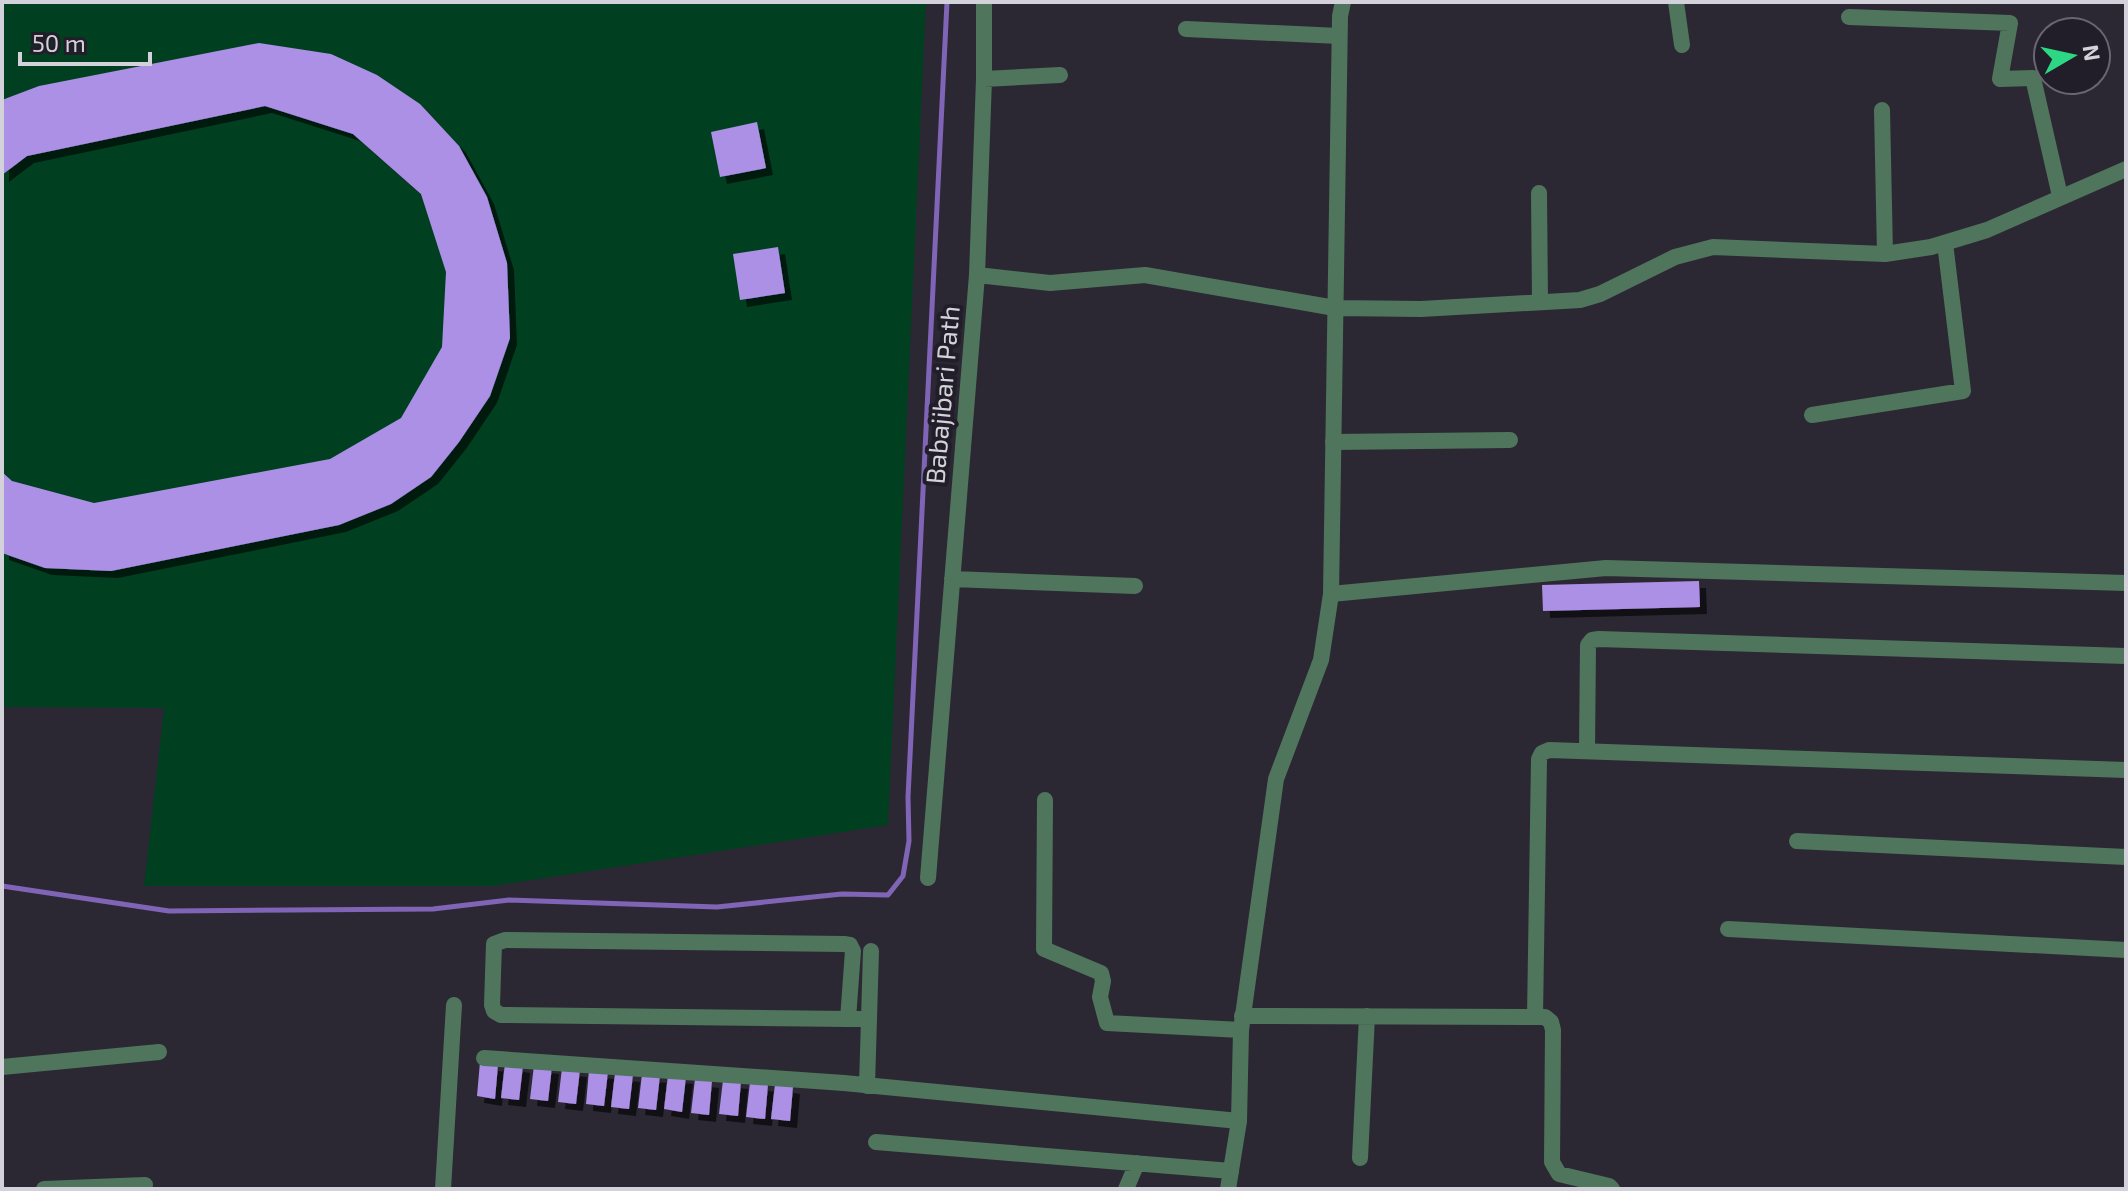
<svg xmlns="http://www.w3.org/2000/svg" width="2128" height="1191" font-family="'Exo 2',sans-serif">
	<style>
		.green { fill: #004021 }
		.lines { fill: none; stroke-linecap: round; stroke-linejoin: round }
		.stream { stroke: #8065b6; stroke-width: 5 }
		.building { fill: #ab90e5; filter: url(#shadow) }
		.minor { stroke: #50755d; stroke-width: 16 }
		.tertiary { stroke: #50755d; stroke-width: 16 }
		.labels { text-anchor: middle; stroke-width: 8; stroke-linejoin: round; paint-order: stroke }
		.street-label { font-size: 26px; fill: #d3d1d9; stroke: #211e2a }
	</style>
	<defs>
		<filter id="shadow"><feDropShadow dx="7" dy="7" stdDeviation="0" flood-color="#0009"/></filter>
	</defs>
	<rect width="100%" height="100%" fill="#2b2834"/>
	<path class="green" d="M 2,2 L 926,2 L 888,825 L 493,886 L 144,886 L 164,708 L 2,707 Z"/>
	<g class="lines">
		<path class="stream" d="M 2,886 L 169,911 L 433,909 L 509,900 L 717,907 L 842,894 L 888,895 L 903,876 L 909,841 L 908,797 L 947,2"/>
	</g>
	<path class="building" d="M 259,43 L 331,54 L 377,75 L 420,104 L 459,146 L 487,197 L 507,263 L 510,338 L 490,396 L 459,442 L 431,477 L 391,504 L 339,525 L 111,571 L 45,568 L 2,553 L 2,472 L 12,481 L 94,503 L 330,459 L 401,418 L 442,347 L 446,272 L 421,194 L 353,134 L 265,106 L 27,156 L 2,175 L 2,100 L 39,86 Z
		M 757,122 L 766,168 L 720,177 L 711,132 Z
		M 778,247 L 785,293 L 740,300 L 733,254 Z
		M 1699,581 L 1700,607 L 1543,611 L 1542,585 Z
		M 480,1062 L 498,1065 L 495,1099 L 477,1096 Z
		M 505,1063 L 523,1066 L 519,1100 L 501,1098 Z
		M 534,1065 L 552,1067 L 548,1101 L 530,1099 Z
		M 562,1068 L 580,1070 L 576,1104 L 558,1102 Z
		M 589,1070 L 608,1072 L 604,1106 L 586,1104 Z
		M 615,1073 L 633,1075 L 629,1109 L 611,1107 Z
		M 642,1074 L 660,1076 L 656,1110 L 638,1108 Z
		M 668,1075 L 686,1077 L 682,1112 L 664,1109 Z
		M 695,1079 L 712,1081 L 709,1115 L 691,1113 Z
		M 723,1080 L 741,1082 L 738,1116 L 719,1114 Z
		M 750,1082 L 768,1085 L 765,1119 L 746,1117 Z
		M 775,1084 L 793,1087 L 790,1121 L 771,1119 Z"/>
	<g class="lines">
		<path class="minor" d="M 984,2 L 984,79
			M 1676,2 L 1682,45
			M 1849,17 L 2010,23 L 2000,79 L 2033,78 L 2060,196
			M 1186,29 L 1339,36
			M 1882,110 L 1885,254
			M 1539,193 L 1540,302
			M 977,275 L 984,79 L 1060,75
			M 1812,415 L 1963,391 L 1945,243
			M 1333,442 L 1510,440
			M 952,579 L 1135,586
			M 1331,594 L 1606,568 L 2126,583
			M 1587,751 L 1588,645 L 1592,640 L 1599,639 L 2126,656
			M 1045,800 L 1044,949 L 1101,973 L 1103,981 L 1100,997 L 1107,1023 L 1241,1030
			M 1797,841 L 2126,857
			M 928,878 L 977,275 L 1050,283 L 1145,275 L 1335,308
			M 1728,929 L 2126,950
			M 1242,1016 L 1535,1017 L 1539,759 L 1542,753 L 1549,750 L 2126,770
			M 1535,1017 L 1545,1017 L 1551,1022 L 1553,1030 L 1552,1162 L 1559,1174 L 1609,1186 L 1612,1189
			M 848,1019 L 853,951 L 850,945 L 844,944 L 505,940 L 494,944 L 492,1005 L 494,1011 L 501,1015 L 848,1019 L 869,1019
			M 484,1058 L 844,1083 L 1239,1121
			M 2,1067 L 159,1052
			M 867,1086 L 871,951
			M 876,1142 L 1231,1171
			M 1360,1158 L 1367,1016
			M 44,1189 L 145,1185
			M 443,1189 L 454,1005
			M 1126,1189 L 1137,1163"/>
		<path class="tertiary" d="M 1335,308 L 1421,309 L 1580,300 L 1600,294 L 1675,257 L 1713,247 L 1885,254 L 1931,247 L 1987,230 L 2126,169
			M 1228,1189 L 1239,1121 L 1241,1030 L 1276,779 L 1321,660 L 1331,594 L 1340,16 L 1343,2"/>
	</g>
	<g class="labels">
		<g class="street-label">
			<text transform="translate(943 395) rotate(-85)" y="9">Babajibari Path</text>
		</g>
	</g>
	<rect width="2128" height="1191" fill="none" stroke="#d3d1d9" stroke-width="8"/>
	<g transform="translate(2072 56) rotate(81)"><circle r="38" fill="#211e2a" stroke="#686670" stroke-width="2"/>
	<path d="M0-6L14 30L0 20L-14 30Z" fill="#2dd884"/>
	<text y="-12" font-size="22" font-weight="bold" text-anchor="middle" fill="#d3d1d9">N</text>
	</g>
	<path d="M20 52v12h130v-12" fill="none" stroke="#d3d1d9" stroke-width="4"/>
	<text x="32" y="52" font-size="24" fill="#d3d1d9" stroke="#211e2a" stroke-width="6" paint-order="stroke">50 m</text>
</svg>
